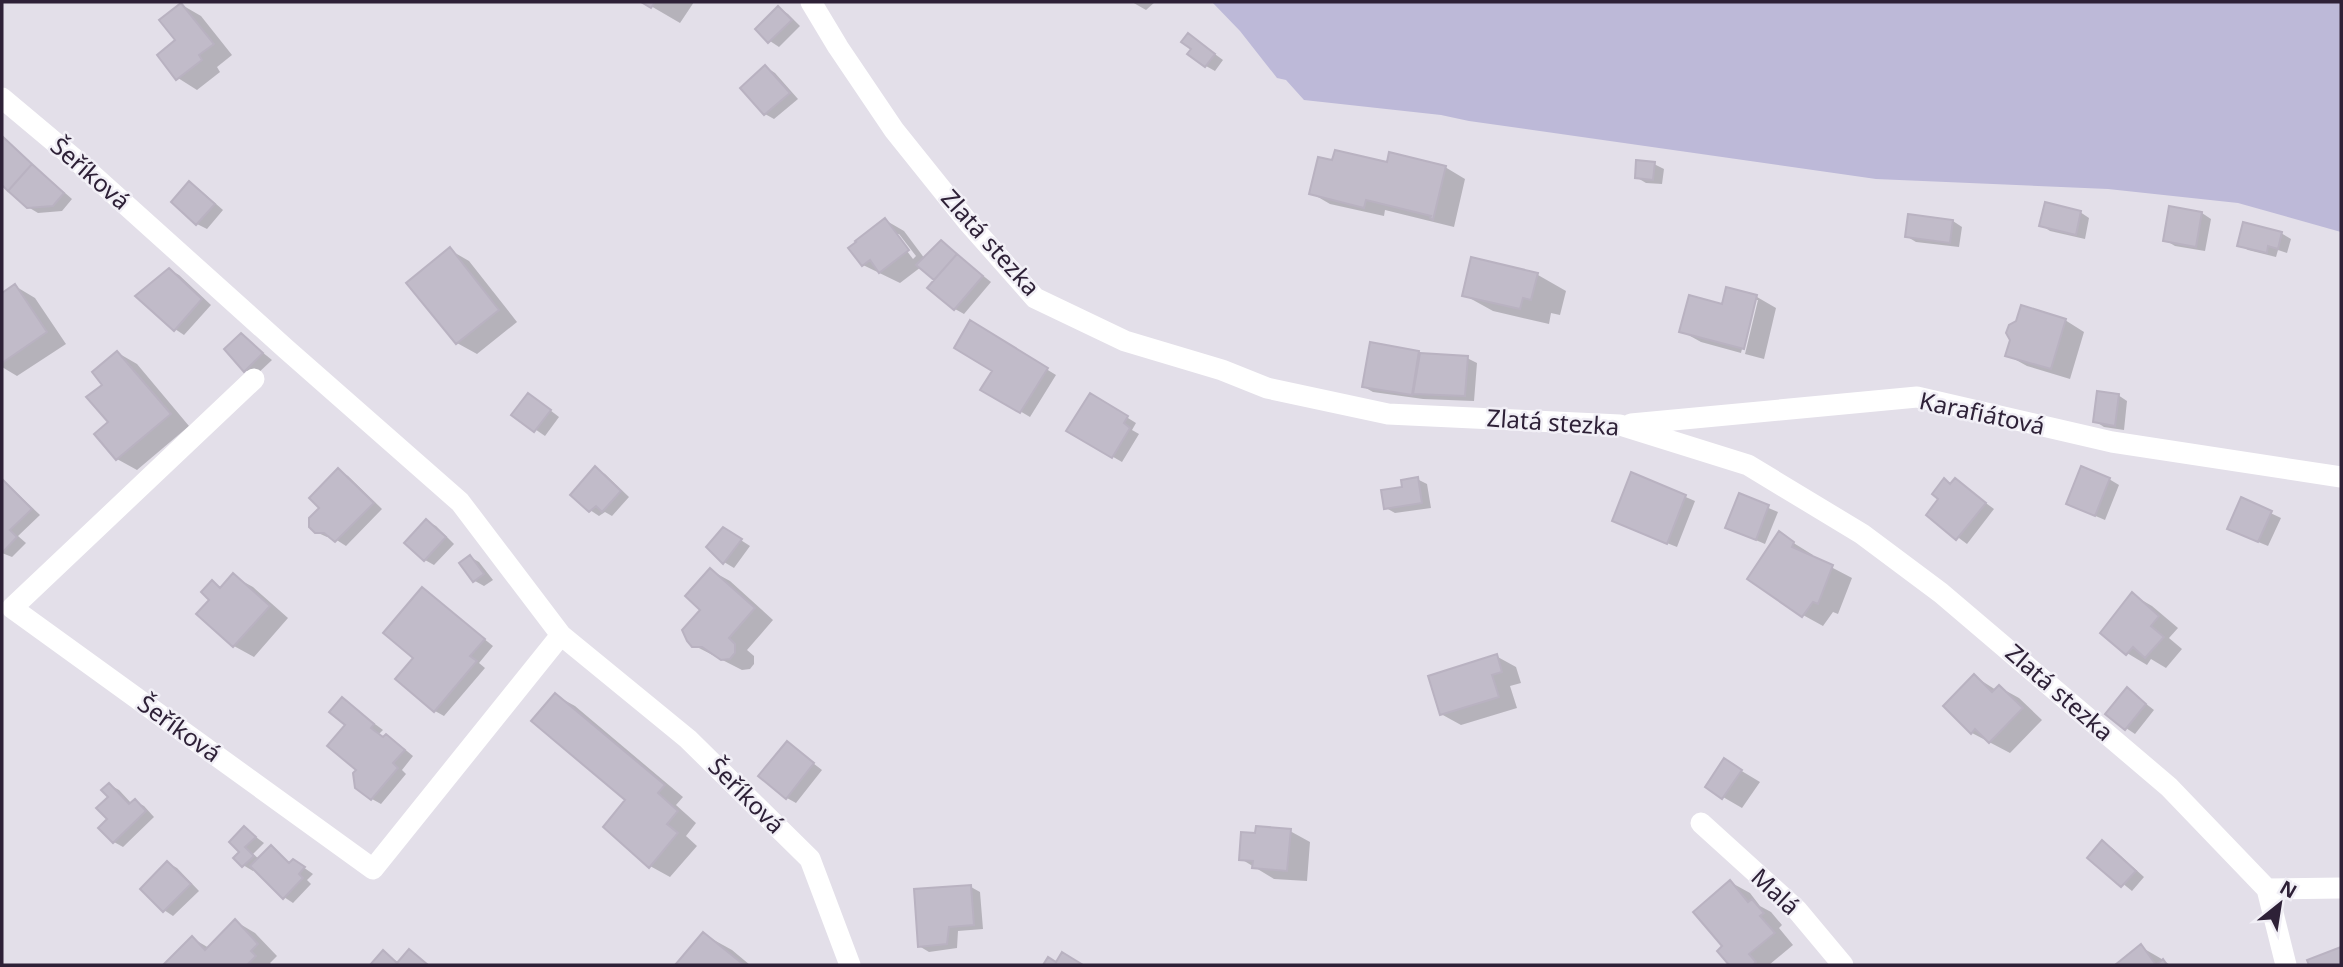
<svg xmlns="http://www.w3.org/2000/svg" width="2343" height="967" font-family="'Noto Sans',sans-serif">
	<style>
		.green { fill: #bdb9d8 }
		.shadow { fill: #0003; fill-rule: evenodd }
		.building { fill: #c1bbc9; stroke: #b9b2c1; stroke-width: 2 }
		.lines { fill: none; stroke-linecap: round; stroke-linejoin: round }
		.minor { stroke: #fff; stroke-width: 21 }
		.labels { text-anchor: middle; stroke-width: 5; stroke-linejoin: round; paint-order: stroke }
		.street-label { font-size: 24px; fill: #2e2137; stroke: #f1eff6 }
	</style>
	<rect width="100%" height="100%" fill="#e3dfe9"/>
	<path class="green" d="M 1212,2 L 2341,2 L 2341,232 L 2238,203 L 2108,189 L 1876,179 L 1469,121 L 1441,115 L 1304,100 L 1286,80 L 1277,78 L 1240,31 Z"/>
	<path class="shadow" d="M 644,2 L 694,2 L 680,23 Z
		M 1132,2 L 1155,2 L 1146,10 Z
		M 182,5 L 201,16 L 232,55 L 217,67 L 220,72 L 197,90 L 178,78 L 178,40 Z
		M 779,8 L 788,14 L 800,26 L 779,47 L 770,41 Z
		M 1189,35 L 1223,60 L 1215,71 L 1206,66 L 1193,49 Z
		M 766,67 L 775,73 L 798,99 L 774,119 L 765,114 Z
		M 2,138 L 72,199 L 62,211 L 38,213 L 28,207 L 2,183 Z
		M 1654,164 L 1664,169 L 1662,184 L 1646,183 L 1636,177 Z
		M 1388,165 L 1445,167 L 1465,179 L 1454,227 L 1385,210 L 1384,216 L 1330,204 L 1311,193 Z
		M 190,183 L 199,189 L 223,210 L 207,229 L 197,224 L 173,202 Z
		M 2080,212 L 2089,218 L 2085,239 L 2050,231 L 2041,225 Z
		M 2202,213 L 2211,219 L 2205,251 L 2175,246 L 2165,240 Z
		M 1909,216 L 1953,221 L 1962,227 L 1959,247 L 1916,242 L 1906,236 Z
		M 885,220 L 904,231 L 925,259 L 941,242 L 991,282 L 964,314 L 955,309 L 936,280 L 921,267 L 900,283 L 863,265 ZM 894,234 L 899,234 L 916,256 L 913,259 Z
		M 2281,233 L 2291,239 L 2287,253 L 2278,250 L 2276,257 L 2248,250 L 2239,245 Z
		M 450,250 L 469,261 L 517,322 L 477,354 L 457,343 Z
		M 1473,259 L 1538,275 L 1566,291 L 1560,315 L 1551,313 L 1549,324 L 1493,311 L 1464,295 Z
		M 170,270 L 179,275 L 211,305 L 184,335 L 175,329 Z
		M 15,286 L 35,298 L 66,344 L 17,376 L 2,367 L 2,295 Z
		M 1727,289 L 1757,297 L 1776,308 L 1764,359 L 1745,354 L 1758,300 L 1754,300 L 1741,353 L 1701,342 L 1681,331 L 1723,306 Z
		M 2065,320 L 2084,332 L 2070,379 L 2027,366 L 2007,355 Z
		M 971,323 L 1056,375 L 1030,417 L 983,389 L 994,371 Z
		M 241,335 L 272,360 L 255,376 L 245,370 Z
		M 1372,344 L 1422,355 L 1467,358 L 1477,363 L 1474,401 L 1423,399 L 1373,392 L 1364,387 Z
		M 118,353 L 137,364 L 189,426 L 137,470 L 117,459 L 104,385 Z
		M 1091,395 L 1136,423 L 1132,430 L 1139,434 L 1122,462 L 1068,431 Z
		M 2118,395 L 2127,401 L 2124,430 L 2104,427 L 2095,421 Z
		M 537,400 L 559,417 L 545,436 L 513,414 Z
		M 595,468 L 605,474 L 629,497 L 612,516 L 605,512 L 599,516 L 590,510 Z
		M 338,470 L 348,476 L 382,509 L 346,546 L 332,537 L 327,537 L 316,532 L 322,508 Z
		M 1632,474 L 1695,501 L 1677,547 L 1624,526 Z
		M 2,479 L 40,515 L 18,536 L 26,543 L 12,557 L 2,553 Z
		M 1417,479 L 1427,484 L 1431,508 L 1395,513 L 1386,508 Z
		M 2109,479 L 2119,485 L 2105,520 L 2077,508 Z
		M 1955,480 L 1994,509 L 1967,544 L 1928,515 L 1941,499 L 1944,481 L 1952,485 Z
		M 1740,496 L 1778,512 L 1765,544 L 1737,532 Z
		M 2241,499 L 2281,518 L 2268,546 L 2239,534 Z
		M 426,521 L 436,526 L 454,544 L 434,565 L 425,560 Z
		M 1779,534 L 1813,555 L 1812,557 L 1852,578 L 1838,614 L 1833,612 L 1823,626 L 1803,615 Z
		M 733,535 L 750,546 L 734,568 L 724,562 Z
		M 470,557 L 479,562 L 493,580 L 484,586 L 475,581 Z
		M 710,570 L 730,581 L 773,620 L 747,650 L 754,656 L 754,664 L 750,669 L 742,670 L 693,645 Z
		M 233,576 L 253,587 L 288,618 L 254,657 L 234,646 L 199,614 L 212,600 L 212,583 L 222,588 Z
		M 422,589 L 493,646 L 479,663 L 485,668 L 444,716 L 435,711 L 416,658 Z
		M 2133,595 L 2152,606 L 2178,628 L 2169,638 L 2182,649 L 2166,668 L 2151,659 L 2147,665 L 2127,653 Z
		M 1496,656 L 1516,667 L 1521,683 L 1510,686 L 1517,708 L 1461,725 L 1441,714 Z
		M 1974,676 L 1996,690 L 1999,687 L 2019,698 L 2042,720 L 2010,753 L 1972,733 Z
		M 2127,689 L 2154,710 L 2135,734 L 2126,728 Z
		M 555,695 L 575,706 L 683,797 L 676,805 L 696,823 L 686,836 L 697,846 L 670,877 L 650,866 L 628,800 Z
		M 343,700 L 383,730 L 379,734 L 384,738 L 386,736 L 396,742 L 413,756 L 402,770 L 406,774 L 381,804 L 372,799 L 358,770 Z
		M 787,743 L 822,770 L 796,803 L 787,798 Z
		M 1725,761 L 1760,782 L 1742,808 L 1723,797 Z
		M 110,785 L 119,790 L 132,804 L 135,801 L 144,806 L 154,817 L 123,847 L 114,842 Z
		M 244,828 L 264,843 L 253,854 L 259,859 L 271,847 L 291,864 L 303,867 L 313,874 L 307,880 L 311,884 L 293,903 L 284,897 L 255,869 L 253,871 L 243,865 L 241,852 Z
		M 1290,831 L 1310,842 L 1307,881 L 1274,879 L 1241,859 Z
		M 2102,843 L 2112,848 L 2144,877 L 2132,891 L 2090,857 Z
		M 168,863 L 177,868 L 199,891 L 173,916 L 164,910 Z
		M 1730,882 L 1750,893 L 1760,906 L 1771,912 L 1782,925 L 1779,928 L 1793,945 L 1769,965 L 1731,965 L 1719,951 L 1725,946 Z
		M 971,887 L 980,892 L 983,929 L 958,931 L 957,948 L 929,952 L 919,946 Z
		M 235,921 L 255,933 L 277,956 L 270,963 L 272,965 L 165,965 L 192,938 L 209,948 Z
		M 703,934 L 732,950 L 750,965 L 678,965 Z
		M 2141,947 L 2160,958 L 2170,965 L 2118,965 Z
		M 409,951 L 429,965 L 372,964 L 383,952 L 399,963 Z"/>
	<path class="building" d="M 641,2 L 655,2 L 651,8 Z
		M 181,3 L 214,44 L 199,55 L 202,60 L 176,80 L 157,55 L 175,40 L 159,20 Z
		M 778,6 L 792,20 L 768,43 L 755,29 Z
		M 1188,33 L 1215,54 L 1205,67 L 1187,54 L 1191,49 L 1181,42 Z
		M 765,65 L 790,93 L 764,115 L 740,88 Z
		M 2,136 L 32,164 L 8,191 L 2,185 Z
		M 1335,150 L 1387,162 L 1389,152 L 1446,166 L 1433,220 L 1430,218 L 1431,216 L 1366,200 L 1364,208 L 1309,194 L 1318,157 L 1332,160 Z
		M 1636,160 L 1655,162 L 1653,180 L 1635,178 Z
		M 32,164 L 64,193 L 53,206 L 27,208 L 8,191 Z
		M 189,181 L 215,204 L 196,225 L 171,202 Z
		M 2045,202 L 2081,211 L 2076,235 L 2039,226 Z
		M 2169,206 L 2202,212 L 2196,247 L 2163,241 Z
		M 1908,214 L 1953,220 L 1950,243 L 1905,237 Z
		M 885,218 L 909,250 L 879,273 L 870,260 L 862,266 L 848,248 L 856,242 L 855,241 Z
		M 2243,222 L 2282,232 L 2278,249 L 2268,246 L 2267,253 L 2237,246 Z
		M 941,240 L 957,254 L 934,280 L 916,265 Z
		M 450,247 L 499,310 L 456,344 L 406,283 Z
		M 957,254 L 983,276 L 954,310 L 927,288 Z
		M 1471,257 L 1538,273 L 1531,300 L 1523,298 L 1520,309 L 1462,296 Z
		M 169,268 L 202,299 L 174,331 L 135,296 Z
		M 15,284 L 47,332 L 2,363 L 2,293 Z
		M 1726,287 L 1757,295 L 1744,349 L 1679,332 L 1689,295 L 1722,304 Z
		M 2021,305 L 2066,319 L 2051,369 L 2005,356 L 2010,340 L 2006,333 L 2009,325 L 2016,321 Z
		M 970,320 L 1048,368 L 1020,413 L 980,390 L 992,371 L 954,348 Z
		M 241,333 L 263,353 L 244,372 L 224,349 Z
		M 1370,342 L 1419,351 L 1412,395 L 1362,387 Z
		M 117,351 L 171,414 L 116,460 L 94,434 L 108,422 L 86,397 L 102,385 L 92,372 Z
		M 1420,353 L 1468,356 L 1465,396 L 1413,394 Z
		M 2097,391 L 2119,394 L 2115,426 L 2093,422 Z
		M 528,393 L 551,410 L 534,432 L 511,415 Z
		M 1090,393 L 1128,416 L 1124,423 L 1130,428 L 1112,458 L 1066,431 Z
		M 595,466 L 621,491 L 602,512 L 596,506 L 589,512 L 570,495 Z
		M 2081,466 L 2110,478 L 2095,516 L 2066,504 Z
		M 338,468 L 374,503 L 335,542 L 324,533 L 315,533 L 309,527 L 309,518 L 319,508 L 309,498 Z
		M 1631,472 L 1686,495 L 1667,544 L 1612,521 Z
		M 1418,477 L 1422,503 L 1384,509 L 1381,490 L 1402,487 L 1401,480 Z
		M 1944,478 L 1950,484 L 1955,478 L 1986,503 L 1956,540 L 1926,515 L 1938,499 L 1932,494 Z
		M 2,479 L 32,509 L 10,530 L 17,537 L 2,553 Z
		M 1739,493 L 1769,505 L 1756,540 L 1725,528 Z
		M 2241,497 L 2272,511 L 2258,542 L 2227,529 Z
		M 426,519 L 446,537 L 424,561 L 404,543 Z
		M 723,527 L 742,539 L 723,564 L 706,547 Z
		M 1779,531 L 1794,542 L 1792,547 L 1833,565 L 1818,604 L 1813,602 L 1802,617 L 1747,579 Z
		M 470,555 L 484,574 L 473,582 L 459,563 Z
		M 710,568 L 755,608 L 729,638 L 735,644 L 735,653 L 730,659 L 721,660 L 702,647 L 692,647 L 687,641 L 682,630 L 700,610 L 685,596 Z
		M 233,573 L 270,606 L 233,647 L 196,614 L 209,600 L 201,592 L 212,580 L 220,588 Z
		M 422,587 L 485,639 L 470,656 L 477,661 L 434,712 L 395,679 L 413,658 L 383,633 Z
		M 2132,592 L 2159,616 L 2151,626 L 2164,637 L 2145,658 L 2133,647 L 2126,655 L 2100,633 Z
		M 1497,654 L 1502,672 L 1492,675 L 1499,697 L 1440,715 L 1428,676 Z
		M 1974,674 L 1992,692 L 1999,685 L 2023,708 L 1989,743 L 1975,729 L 1971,734 L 1943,706 Z
		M 2127,687 L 2146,704 L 2125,730 L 2105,714 Z
		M 555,693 L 665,785 L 658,793 L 678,811 L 667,824 L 678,833 L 649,868 L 603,827 L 625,800 L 531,721 Z
		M 342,697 L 374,724 L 371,728 L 383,737 L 386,734 L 405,750 L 393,763 L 398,768 L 371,800 L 355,788 L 353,773 L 356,770 L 327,746 L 345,725 L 329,712 Z
		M 787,741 L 814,763 L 786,799 L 758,776 Z
		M 1724,758 L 1742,770 L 1722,799 L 1705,787 Z
		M 109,783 L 129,804 L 135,799 L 146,811 L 113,843 L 98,828 L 107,819 L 96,808 L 108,797 L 101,790 Z
		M 244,826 L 256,837 L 245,847 L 254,856 L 242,867 L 233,858 L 239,852 L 229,842 Z
		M 1256,826 L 1291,829 L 1287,871 L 1252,868 L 1253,861 L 1239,860 L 1241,832 L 1255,833 Z
		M 2102,840 L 2136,871 L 2121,887 L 2087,858 Z
		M 271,845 L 289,863 L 293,859 L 305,867 L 299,874 L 303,878 L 283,899 L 250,866 Z
		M 167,861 L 191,884 L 163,912 L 140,889 Z
		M 1730,880 L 1748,902 L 1752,899 L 1764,913 L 1760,916 L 1775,933 L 1749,954 L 1756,962 L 1753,965 L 1729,965 L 1717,951 L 1722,946 L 1693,912 Z
		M 971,885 L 974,925 L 949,927 L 947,944 L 918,947 L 914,889 Z
		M 235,919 L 258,944 L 251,951 L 256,956 L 247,965 L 163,965 L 192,936 L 205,950 Z
		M 703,932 L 744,965 L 675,965 Z
		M 2141,944 L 2156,965 L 2163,959 L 2167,965 L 2115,965 Z
		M 2341,947 L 2341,965 L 2309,965 L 2307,960 Z
		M 409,949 L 428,965 L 370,965 L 383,950 L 397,963 Z
		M 1062,952 L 1083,965 L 1043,965 L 1048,957 L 1056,962 Z"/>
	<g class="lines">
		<path class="minor" d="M 811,2 L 838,47 L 894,130 L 967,221 L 1035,298 L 1125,341 L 1222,370 L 1267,388 L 1388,414 L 1620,425 L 1748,465 L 1862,534 L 1941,593 L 2169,787 L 2267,889 L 2286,965
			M 2,98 L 76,160 L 286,349 L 460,502 L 561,635 L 688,739 L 810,859 L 850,965
			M 254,379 L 12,608 L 373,869 L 561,635
			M 1631,424 L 1917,397 L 2112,442 L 2341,477
			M 1701,823 L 1797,910 L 1843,965
			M 2267,889 L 2341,888"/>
	</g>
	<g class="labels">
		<g class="street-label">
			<text transform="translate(90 174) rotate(41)" y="8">Šeříková</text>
			<text transform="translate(990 243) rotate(48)" y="8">Zlatá stezka</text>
			<text transform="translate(1982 414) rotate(12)" y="8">Karafiátová</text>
			<text transform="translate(1553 423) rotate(4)" y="8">Zlatá stezka</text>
			<text transform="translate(2059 693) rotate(41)" y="8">Zlatá stezka</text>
			<text transform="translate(179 729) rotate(36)" y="8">Šeříková</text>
			<text transform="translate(746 796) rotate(45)" y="8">Šeříková</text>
			<text transform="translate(1775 892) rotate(43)" y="8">Malá</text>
		</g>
	</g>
	<rect width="2343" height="967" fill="none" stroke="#2e2137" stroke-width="7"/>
	<g transform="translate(2280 904) rotate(30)" stroke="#f1eff6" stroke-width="5" paint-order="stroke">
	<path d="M0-5L12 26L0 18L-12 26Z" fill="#2e2137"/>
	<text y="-10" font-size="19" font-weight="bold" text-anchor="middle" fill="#2e2137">N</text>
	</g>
</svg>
